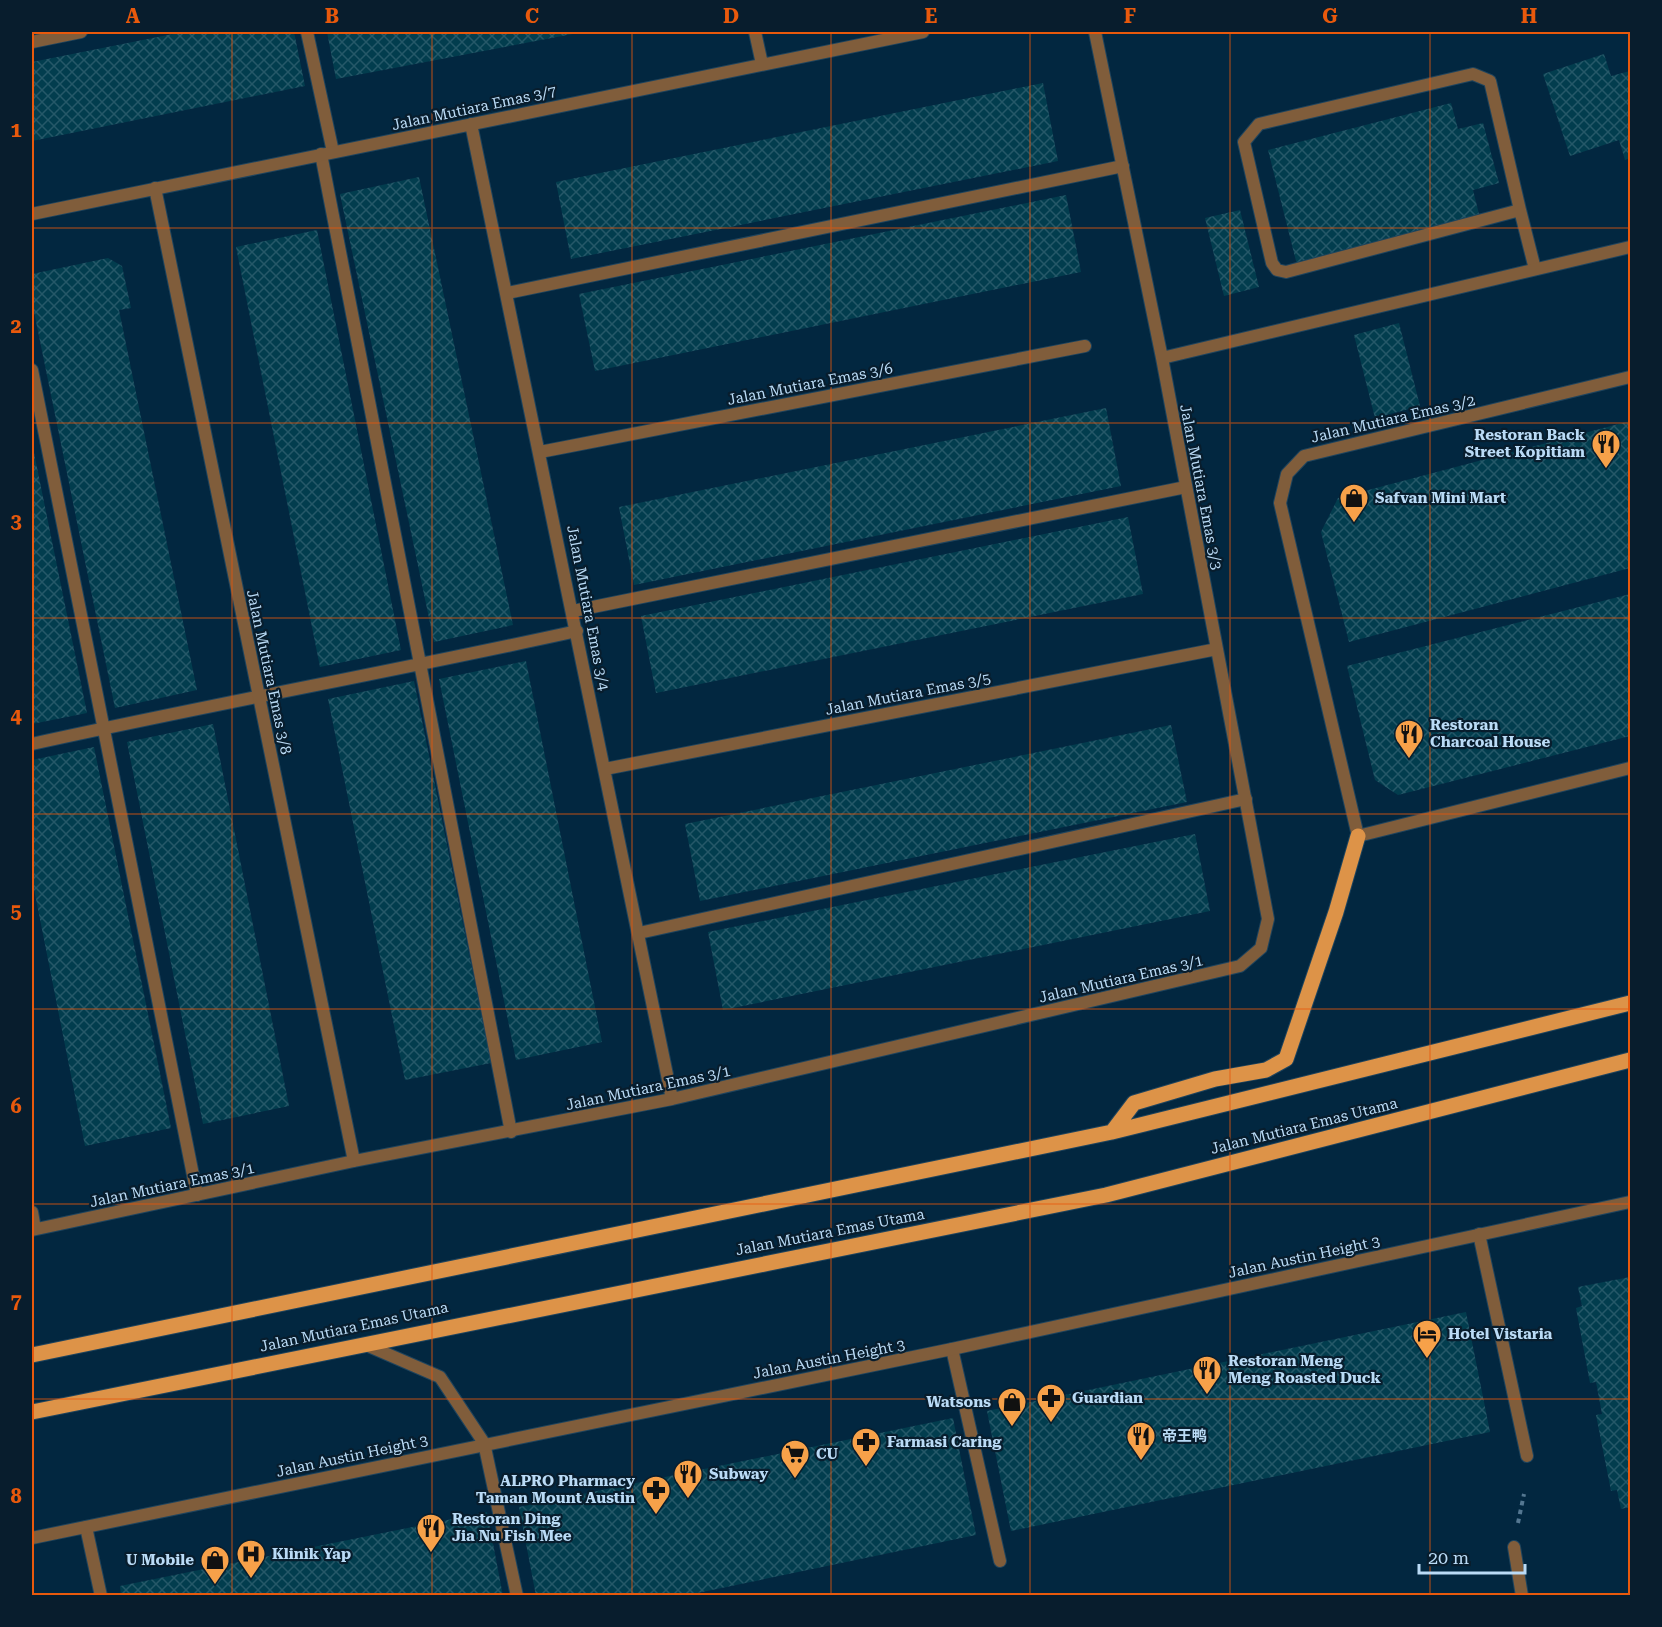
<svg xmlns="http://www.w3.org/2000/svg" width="1662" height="1627" font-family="'Roboto Serif','Noto Sans SC',serif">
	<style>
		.building { fill: url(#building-cross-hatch) }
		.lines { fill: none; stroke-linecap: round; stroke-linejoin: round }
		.lane-casing { stroke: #1f445d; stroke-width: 14 }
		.street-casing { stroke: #1f445d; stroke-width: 14 }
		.primary-casing { stroke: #1f445d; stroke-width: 17 }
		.path { stroke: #547791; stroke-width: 4; stroke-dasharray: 4.5 4.5; stroke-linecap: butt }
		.lane { stroke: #805d3b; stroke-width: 12 }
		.street { stroke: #805d3b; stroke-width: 12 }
		.primary { stroke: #dd9348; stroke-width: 15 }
		.grid { fill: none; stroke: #e8590c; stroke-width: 1.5; stroke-opacity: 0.55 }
		.labels { text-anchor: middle; stroke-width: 4.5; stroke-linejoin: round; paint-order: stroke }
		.street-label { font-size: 15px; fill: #badbf6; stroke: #081d2d }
		.poi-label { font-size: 15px; font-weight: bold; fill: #badbf6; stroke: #081d2d; text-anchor: start }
		.neatline { fill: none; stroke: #e8590c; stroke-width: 2 }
		.grid-label { font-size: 20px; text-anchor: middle; font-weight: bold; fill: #e8590c }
	</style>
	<defs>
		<pattern id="building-cross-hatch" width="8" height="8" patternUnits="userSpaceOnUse" patternTransform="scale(1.5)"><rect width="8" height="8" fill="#023d4e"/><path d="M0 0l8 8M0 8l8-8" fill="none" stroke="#255868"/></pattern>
	</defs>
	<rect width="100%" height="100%" fill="#022740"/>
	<path class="building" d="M 183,32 L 294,32 L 305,86 L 32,141 L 32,62 Z
		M 327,32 L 578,32 L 578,33 L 336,79 Z
		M 1604,54 L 1611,76 L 1630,71 L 1630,158 L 1625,160 L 1619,140 L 1570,156 L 1543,74 Z
		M 1043,83 L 1058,161 L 571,259 L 556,182 Z
		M 1451,103 L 1458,129 L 1483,123 L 1499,183 L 1473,190 L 1480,218 L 1297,265 L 1268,150 Z
		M 419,177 L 513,625 L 434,642 L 340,194 Z
		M 1066,195 L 1081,272 L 595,371 L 579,294 Z
		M 1240,210 L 1259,287 L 1224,296 L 1205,218 Z
		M 317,230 L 401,650 L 320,667 L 236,247 Z
		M 108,258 L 122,266 L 131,308 L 119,310 L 197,690 L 115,708 L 32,302 L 32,274 Z
		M 1399,323 L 1420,406 L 1375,418 L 1354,335 Z
		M 1106,408 L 1121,486 L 634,585 L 619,507 Z
		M 1630,421 L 1630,568 L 1349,642 L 1321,532 L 1338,498 Z
		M 32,443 L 87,713 L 32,724 Z
		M 1128,517 L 1143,594 L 656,693 L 641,616 Z
		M 1630,594 L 1630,736 L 1398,795 L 1375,780 L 1347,666 Z
		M 526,661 L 602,1042 L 516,1060 L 439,679 Z
		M 414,681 L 491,1063 L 405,1080 L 328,699 Z
		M 213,724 L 289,1106 L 203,1124 L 127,742 Z
		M 1171,725 L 1187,802 L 700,901 L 685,824 Z
		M 94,747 L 171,1128 L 85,1146 L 32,879 L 32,760 Z
		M 1195,834 L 1210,911 L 723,1010 L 708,932 Z
		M 1630,1277 L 1630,1507 L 1621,1509 L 1617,1490 L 1611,1491 L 1596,1415 L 1602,1414 L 1596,1382 L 1590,1383 L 1576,1308 L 1582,1306 L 1578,1287 Z
		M 1466,1312 L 1490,1432 L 1011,1531 L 987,1411 Z
		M 953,1418 L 976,1535 L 683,1596 L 536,1596 L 519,1507 Z
		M 487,1512 L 503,1596 L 121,1596 L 120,1586 Z"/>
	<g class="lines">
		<g class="lane-casing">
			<path id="lane" d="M 307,32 L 333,152
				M 32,42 L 81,32
				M 1473,74 L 1490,81 L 1520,210 L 1286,272 L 1277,270 L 1272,263 L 1244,142 L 1259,124 Z
				M 321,154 L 511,1132
				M 1520,210 L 1535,269
				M 507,293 L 1123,166
				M 32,370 L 197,1195
				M 573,611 L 1186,487
				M 32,744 C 213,704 395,671 577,631
				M 639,933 L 1246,799
				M 1479,1234 L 1527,1456
				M 364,1344 L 440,1377 L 484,1443 L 517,1596
				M 952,1349 L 1000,1561
				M 86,1527 L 101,1596
				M 1514,1547 L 1522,1596"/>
		</g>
		<g class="street-casing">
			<path id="street" d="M 755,32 L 762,64
				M 471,124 L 672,1099
				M 155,188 L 354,1161
				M 32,214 L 923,32
				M 1162,358 L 1630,247
				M 1630,377 L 1304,456 L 1287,474 L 1280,503 L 1358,836 L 1630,768
				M 540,452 L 1085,346
				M 605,769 L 1217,649
				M 32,1212 L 35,1229
				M 32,1230 L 354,1161 L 672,1099 L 1240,966 L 1261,948 L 1268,919 L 1162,358 L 1095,32
				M 32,1538 L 952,1349 L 1630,1202"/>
		</g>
		<g class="primary-casing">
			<path id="primary" d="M 1112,1132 L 1134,1103 L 1215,1079 L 1266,1070 L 1286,1059 L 1336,912 L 1358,836
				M 32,1355 L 1112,1132 L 1630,1003
				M 32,1412 L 1106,1195 L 1630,1060"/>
		</g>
		<path class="path" d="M 1518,1523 L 1524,1494"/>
		<use href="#lane" class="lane"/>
		<use href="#street" class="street"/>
		<use href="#primary" class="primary"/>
	</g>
	<path class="grid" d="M 232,32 L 232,1596M 432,32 L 432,1596M 632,32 L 632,1596M 831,32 L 831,1596M 1030,32 L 1030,1596M 1230,32 L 1230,1596M 1430,32 L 1430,1596M 32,228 L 1630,228M 32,423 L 1630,423M 32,618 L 1630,618M 32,814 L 1630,814M 32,1009 L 1630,1009M 32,1204 L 1630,1204M 32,1399 L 1630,1399"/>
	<defs>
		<g id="restaurant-pin" transform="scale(1.5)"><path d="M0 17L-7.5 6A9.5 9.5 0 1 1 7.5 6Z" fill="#f7a149" stroke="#081d2d"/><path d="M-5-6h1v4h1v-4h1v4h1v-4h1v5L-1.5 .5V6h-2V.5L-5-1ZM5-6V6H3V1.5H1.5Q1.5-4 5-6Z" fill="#111"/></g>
		<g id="shop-pin" transform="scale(1.5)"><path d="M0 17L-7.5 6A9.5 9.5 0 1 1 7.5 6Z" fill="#f7a149" stroke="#081d2d"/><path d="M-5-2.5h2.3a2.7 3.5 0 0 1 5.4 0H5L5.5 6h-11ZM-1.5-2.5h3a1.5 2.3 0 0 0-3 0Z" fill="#111"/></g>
		<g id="hotel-pin" transform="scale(1.5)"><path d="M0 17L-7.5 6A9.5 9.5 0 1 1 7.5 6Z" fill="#f7a149" stroke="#081d2d"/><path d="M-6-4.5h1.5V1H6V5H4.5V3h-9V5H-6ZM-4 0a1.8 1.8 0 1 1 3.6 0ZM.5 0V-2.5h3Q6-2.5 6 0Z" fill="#111"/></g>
		<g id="pharmacy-pin" transform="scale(1.5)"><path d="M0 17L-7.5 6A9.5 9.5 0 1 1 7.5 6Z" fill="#f7a149" stroke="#081d2d"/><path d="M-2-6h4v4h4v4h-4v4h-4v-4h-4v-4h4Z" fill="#111"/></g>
		<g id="supermarket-pin" transform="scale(1.5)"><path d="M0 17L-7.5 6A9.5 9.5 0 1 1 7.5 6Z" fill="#f7a149" stroke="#081d2d"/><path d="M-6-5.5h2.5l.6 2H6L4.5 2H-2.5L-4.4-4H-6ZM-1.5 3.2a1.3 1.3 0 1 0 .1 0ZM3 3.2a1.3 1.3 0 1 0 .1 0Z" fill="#111"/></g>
		<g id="hospital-pin" transform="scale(1.5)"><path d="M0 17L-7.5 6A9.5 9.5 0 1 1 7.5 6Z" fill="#f7a149" stroke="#081d2d"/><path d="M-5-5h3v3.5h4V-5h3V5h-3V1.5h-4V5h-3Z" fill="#111"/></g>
	</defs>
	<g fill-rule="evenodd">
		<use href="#restaurant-pin" x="1606" y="444"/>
		<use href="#shop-pin" x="1354" y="498"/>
		<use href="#restaurant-pin" x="1409" y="734"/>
		<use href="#hotel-pin" x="1427" y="1334"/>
		<use href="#restaurant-pin" x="1207" y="1370"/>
		<use href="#pharmacy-pin" x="1051" y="1398"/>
		<use href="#shop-pin" x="1012" y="1402"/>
		<use href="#restaurant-pin" x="1141" y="1436"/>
		<use href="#pharmacy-pin" x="866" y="1442"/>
		<use href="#supermarket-pin" x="795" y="1454"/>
		<use href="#restaurant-pin" x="688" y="1474"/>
		<use href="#pharmacy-pin" x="656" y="1490"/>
		<use href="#restaurant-pin" x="431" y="1528"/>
		<use href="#hospital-pin" x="251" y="1554"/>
		<use href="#shop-pin" x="215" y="1560"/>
	</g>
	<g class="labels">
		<g class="street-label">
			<text transform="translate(474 108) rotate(-12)" y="5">Jalan Mutiara Emas 3/7</text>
			<text transform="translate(810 384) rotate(-11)" y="5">Jalan Mutiara Emas 3/6</text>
			<text transform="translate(1393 419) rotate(-13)" y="5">Jalan Mutiara Emas 3/2</text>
			<text transform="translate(1201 487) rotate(79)" y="5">Jalan Mutiara Emas 3/3</text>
			<text transform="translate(588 608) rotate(79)" y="5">Jalan Mutiara Emas 3/4</text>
			<text transform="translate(269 672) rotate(78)" y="5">Jalan Mutiara Emas 3/8</text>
			<text transform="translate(908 694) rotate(-11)" y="5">Jalan Mutiara Emas 3/5</text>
			<text transform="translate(1121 979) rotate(-13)" y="5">Jalan Mutiara Emas 3/1</text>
			<text transform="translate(648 1088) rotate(-12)" y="5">Jalan Mutiara Emas 3/1</text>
			<text transform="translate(1304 1126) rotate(-14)" y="5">Jalan Mutiara Emas Utama</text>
			<text transform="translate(172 1185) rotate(-12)" y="5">Jalan Mutiara Emas 3/1</text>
			<text transform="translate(830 1232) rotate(-11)" y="5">Jalan Mutiara Emas Utama</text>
			<text transform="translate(1304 1257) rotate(-12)" y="5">Jalan Austin Height 3</text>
			<text transform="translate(354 1327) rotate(-12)" y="5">Jalan Mutiara Emas Utama</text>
			<text transform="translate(829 1359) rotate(-11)" y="5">Jalan Austin Height 3</text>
			<text transform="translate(352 1456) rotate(-12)" y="5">Jalan Austin Height 3</text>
		</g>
		<g class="poi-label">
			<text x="1585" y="440" text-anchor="end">Restoran Back<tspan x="1585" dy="17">Street Kopitiam</tspan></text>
			<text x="1375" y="503">Safvan Mini Mart</text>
			<text x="1430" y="730">Restoran<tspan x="1430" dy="17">Charcoal House</tspan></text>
			<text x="1448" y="1339">Hotel Vistaria</text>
			<text x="1228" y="1366">Restoran Meng<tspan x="1228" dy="17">Meng Roasted Duck</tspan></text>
			<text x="1072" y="1403">Guardian</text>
			<text x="991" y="1407" text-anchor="end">Watsons</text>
			<text x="1162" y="1441">帝王鸭</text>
			<text x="887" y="1447">Farmasi Caring</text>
			<text x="816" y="1459">CU</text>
			<text x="709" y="1479">Subway</text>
			<text x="635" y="1486" text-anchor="end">ALPRO Pharmacy<tspan x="635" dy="17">Taman Mount Austin</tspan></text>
			<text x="452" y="1524">Restoran Ding<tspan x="452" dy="17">Jia Nu Fish Mee</tspan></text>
			<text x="272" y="1559">Klinik Yap</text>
			<text x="194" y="1565" text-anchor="end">U Mobile</text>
		</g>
	</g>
	<rect width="1662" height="1627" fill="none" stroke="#081d2d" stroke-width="66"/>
	<path d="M1419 1564v9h106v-9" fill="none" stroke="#badbf6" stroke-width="3"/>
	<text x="1428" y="1564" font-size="18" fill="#badbf6" stroke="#081d2d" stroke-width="4.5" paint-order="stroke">20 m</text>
	<rect x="33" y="33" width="1596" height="1561" class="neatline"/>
	<g class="grid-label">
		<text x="133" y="23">A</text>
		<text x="332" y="23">B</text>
		<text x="532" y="23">C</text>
		<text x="731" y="23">D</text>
		<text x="931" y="23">E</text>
		<text x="1130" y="23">F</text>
		<text x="1330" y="23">G</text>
		<text x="1529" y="23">H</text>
		<text x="16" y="137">1</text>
		<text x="16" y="333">2</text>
		<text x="16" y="528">3</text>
		<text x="16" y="723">4</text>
		<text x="16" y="918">5</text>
		<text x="16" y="1113">6</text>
		<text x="16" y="1308">7</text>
		<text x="16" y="1503">8</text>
	</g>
</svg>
